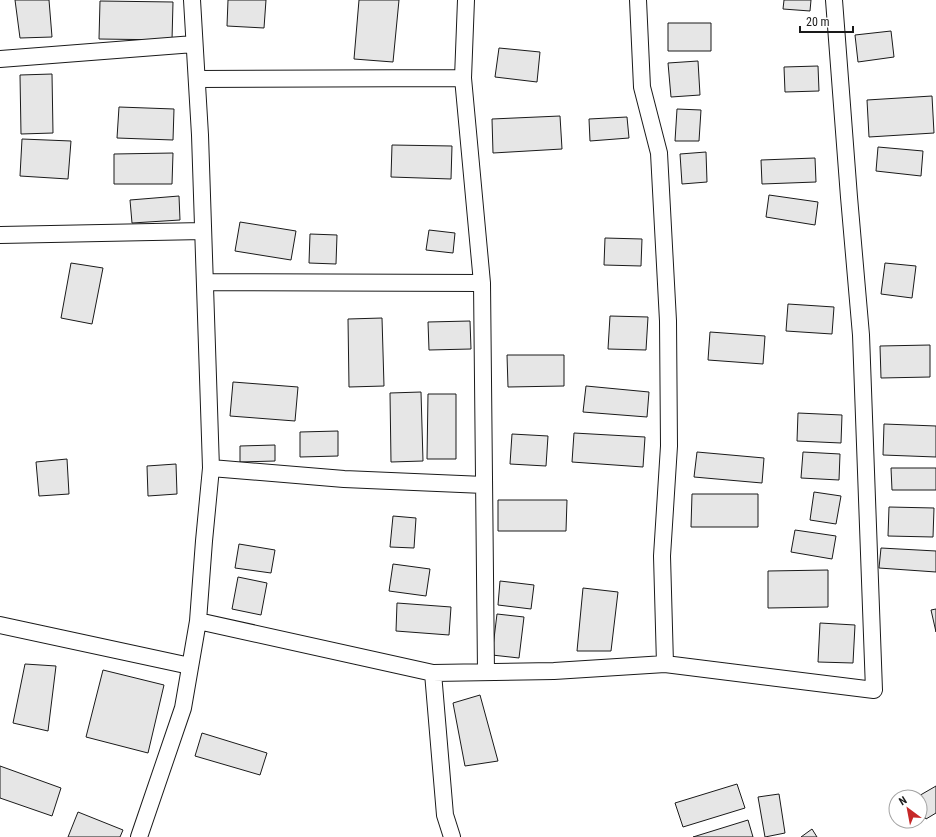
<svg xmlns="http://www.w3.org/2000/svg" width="936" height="837" font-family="'Roboto Condensed',sans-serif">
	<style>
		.building { fill: #e6e6e6; stroke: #1a1a1a }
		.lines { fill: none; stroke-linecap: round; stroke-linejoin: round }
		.minor-casing { stroke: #1a1a1a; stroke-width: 18 }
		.minor { stroke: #fff; stroke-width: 16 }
	</style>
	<rect width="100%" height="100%" fill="#fff"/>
	<path class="building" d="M 15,0 L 49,0 L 52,37 L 20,38 Z
		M 228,0 L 266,0 L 264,28 L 227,26 Z
		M 359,0 L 399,0 L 393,62 L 354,59 Z
		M 784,0 L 811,0 L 810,11 L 783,9 Z
		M 100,1 L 173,2 L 172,40 L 99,39 Z
		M 668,23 L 711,23 L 711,51 L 668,51 Z
		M 891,31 L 894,57 L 858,62 L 855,35 Z
		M 499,48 L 540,52 L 537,82 L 495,77 Z
		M 698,61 L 700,95 L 671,97 L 668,63 Z
		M 818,66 L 819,91 L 785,92 L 784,67 Z
		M 52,74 L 53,133 L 21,134 L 20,75 Z
		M 932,96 L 934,133 L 869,137 L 867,100 Z
		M 119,107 L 174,109 L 173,140 L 117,138 Z
		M 677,109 L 701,110 L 699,141 L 675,141 Z
		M 560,116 L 562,149 L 493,153 L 492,119 Z
		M 627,117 L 629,138 L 590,141 L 589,119 Z
		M 22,139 L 71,141 L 68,179 L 20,176 Z
		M 392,145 L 452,146 L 451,179 L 391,177 Z
		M 878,147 L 923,151 L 921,176 L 876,171 Z
		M 706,152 L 707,182 L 682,184 L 680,154 Z
		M 173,153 L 172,184 L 114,184 L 114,154 Z
		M 815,158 L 816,182 L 762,184 L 761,160 Z
		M 769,195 L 818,202 L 815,225 L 766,217 Z
		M 179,196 L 180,220 L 132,223 L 130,200 Z
		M 240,222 L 296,231 L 291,260 L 235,251 Z
		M 429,230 L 455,233 L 453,253 L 426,250 Z
		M 310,234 L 337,235 L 336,264 L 309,263 Z
		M 605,238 L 642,239 L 641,266 L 604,265 Z
		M 71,263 L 103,268 L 92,324 L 61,318 Z
		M 885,263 L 916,266 L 912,298 L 881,294 Z
		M 788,304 L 834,307 L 832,334 L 786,331 Z
		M 610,316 L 648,317 L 646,350 L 608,349 Z
		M 382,318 L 384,386 L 349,387 L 348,319 Z
		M 470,321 L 471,349 L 429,350 L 428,322 Z
		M 710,332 L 765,336 L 763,364 L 708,360 Z
		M 930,345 L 930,377 L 881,378 L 880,346 Z
		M 507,355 L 564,355 L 564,386 L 508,387 Z
		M 233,382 L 298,387 L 295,421 L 230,416 Z
		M 586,386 L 649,392 L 647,417 L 583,412 Z
		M 421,392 L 423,461 L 391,462 L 390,393 Z
		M 428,394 L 456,394 L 456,459 L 427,459 Z
		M 798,413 L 842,415 L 841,443 L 797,441 Z
		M 884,424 L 936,426 L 936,457 L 883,455 Z
		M 338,431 L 338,456 L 300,457 L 300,432 Z
		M 574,433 L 645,437 L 643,467 L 572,462 Z
		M 512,434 L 548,436 L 546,466 L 510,464 Z
		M 275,445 L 275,461 L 240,462 L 240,446 Z
		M 697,452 L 764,458 L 762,483 L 694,477 Z
		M 803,452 L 840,454 L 839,480 L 801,478 Z
		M 67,459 L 69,494 L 39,496 L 36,462 Z
		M 176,464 L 177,494 L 148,496 L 147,466 Z
		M 891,468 L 936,468 L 936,490 L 892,490 Z
		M 814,492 L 841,496 L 836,524 L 810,520 Z
		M 692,494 L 758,494 L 758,527 L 691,527 Z
		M 498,500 L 567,500 L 566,531 L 498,531 Z
		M 889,507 L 934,508 L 933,537 L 888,536 Z
		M 393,516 L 416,518 L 414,548 L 390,547 Z
		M 795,530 L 836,536 L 832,559 L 791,552 Z
		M 239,544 L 275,550 L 271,573 L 235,568 Z
		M 881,548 L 936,551 L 936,572 L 879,568 Z
		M 393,564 L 430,569 L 426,596 L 389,591 Z
		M 828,570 L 828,607 L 768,608 L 768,571 Z
		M 238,577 L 267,583 L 261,615 L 232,609 Z
		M 500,581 L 534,585 L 531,609 L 498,605 Z
		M 583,588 L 618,592 L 611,651 L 577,651 Z
		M 397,603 L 451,607 L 449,635 L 396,631 Z
		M 936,609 L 936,632 L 931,610 Z
		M 497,614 L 524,617 L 519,658 L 492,655 Z
		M 820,623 L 855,625 L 853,663 L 818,662 Z
		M 25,664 L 56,666 L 48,731 L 13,723 Z
		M 103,670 L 164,685 L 148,753 L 86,737 Z
		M 480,695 L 498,761 L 465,766 L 453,703 Z
		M 202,733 L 267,753 L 260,775 L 195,756 Z
		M 0,766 L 61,788 L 52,816 L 0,798 Z
		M 737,784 L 745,808 L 683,827 L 675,803 Z
		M 936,786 L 936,813 L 926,819 L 920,810 L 920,797 L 917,797 Z
		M 779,794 L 785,833 L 765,837 L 758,797 Z
		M 78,812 L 123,830 L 120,837 L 68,837 Z
		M 748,820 L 753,837 L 693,837 Z
		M 812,829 L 817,837 L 801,837 Z"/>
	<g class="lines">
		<g class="minor-casing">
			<path id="minor" d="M 466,0 L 463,78 L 482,283 L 486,672
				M 638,0 L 642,87 L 659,153 L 668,321 L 669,446 L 662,556 L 665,664
				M 0,59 L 194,44
				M 197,79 L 463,78
				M 0,235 L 203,231
				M 205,282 L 482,283
				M 211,468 L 344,479 L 484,485
				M 198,621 L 433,673 L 554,671 L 665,664 L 874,690 L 861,335 L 849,197 L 834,0
				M 0,625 L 190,666
				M 433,673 L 445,815 L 452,837
				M 139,837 L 183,708 L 198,621 L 204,541 L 211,468 L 200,135 L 192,0"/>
		</g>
		<use href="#minor" class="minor"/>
	</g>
	<g transform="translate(908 809) rotate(328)"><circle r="19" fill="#ffffff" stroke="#a3a3a3"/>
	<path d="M0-3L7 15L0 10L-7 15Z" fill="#c62828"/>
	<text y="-6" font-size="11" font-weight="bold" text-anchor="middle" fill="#1a1a1a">N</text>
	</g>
	<path d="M800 26v6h53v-6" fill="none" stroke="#1a1a1a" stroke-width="2"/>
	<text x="806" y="26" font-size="12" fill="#1a1a1a" stroke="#ffffff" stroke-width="3" paint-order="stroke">20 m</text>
</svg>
